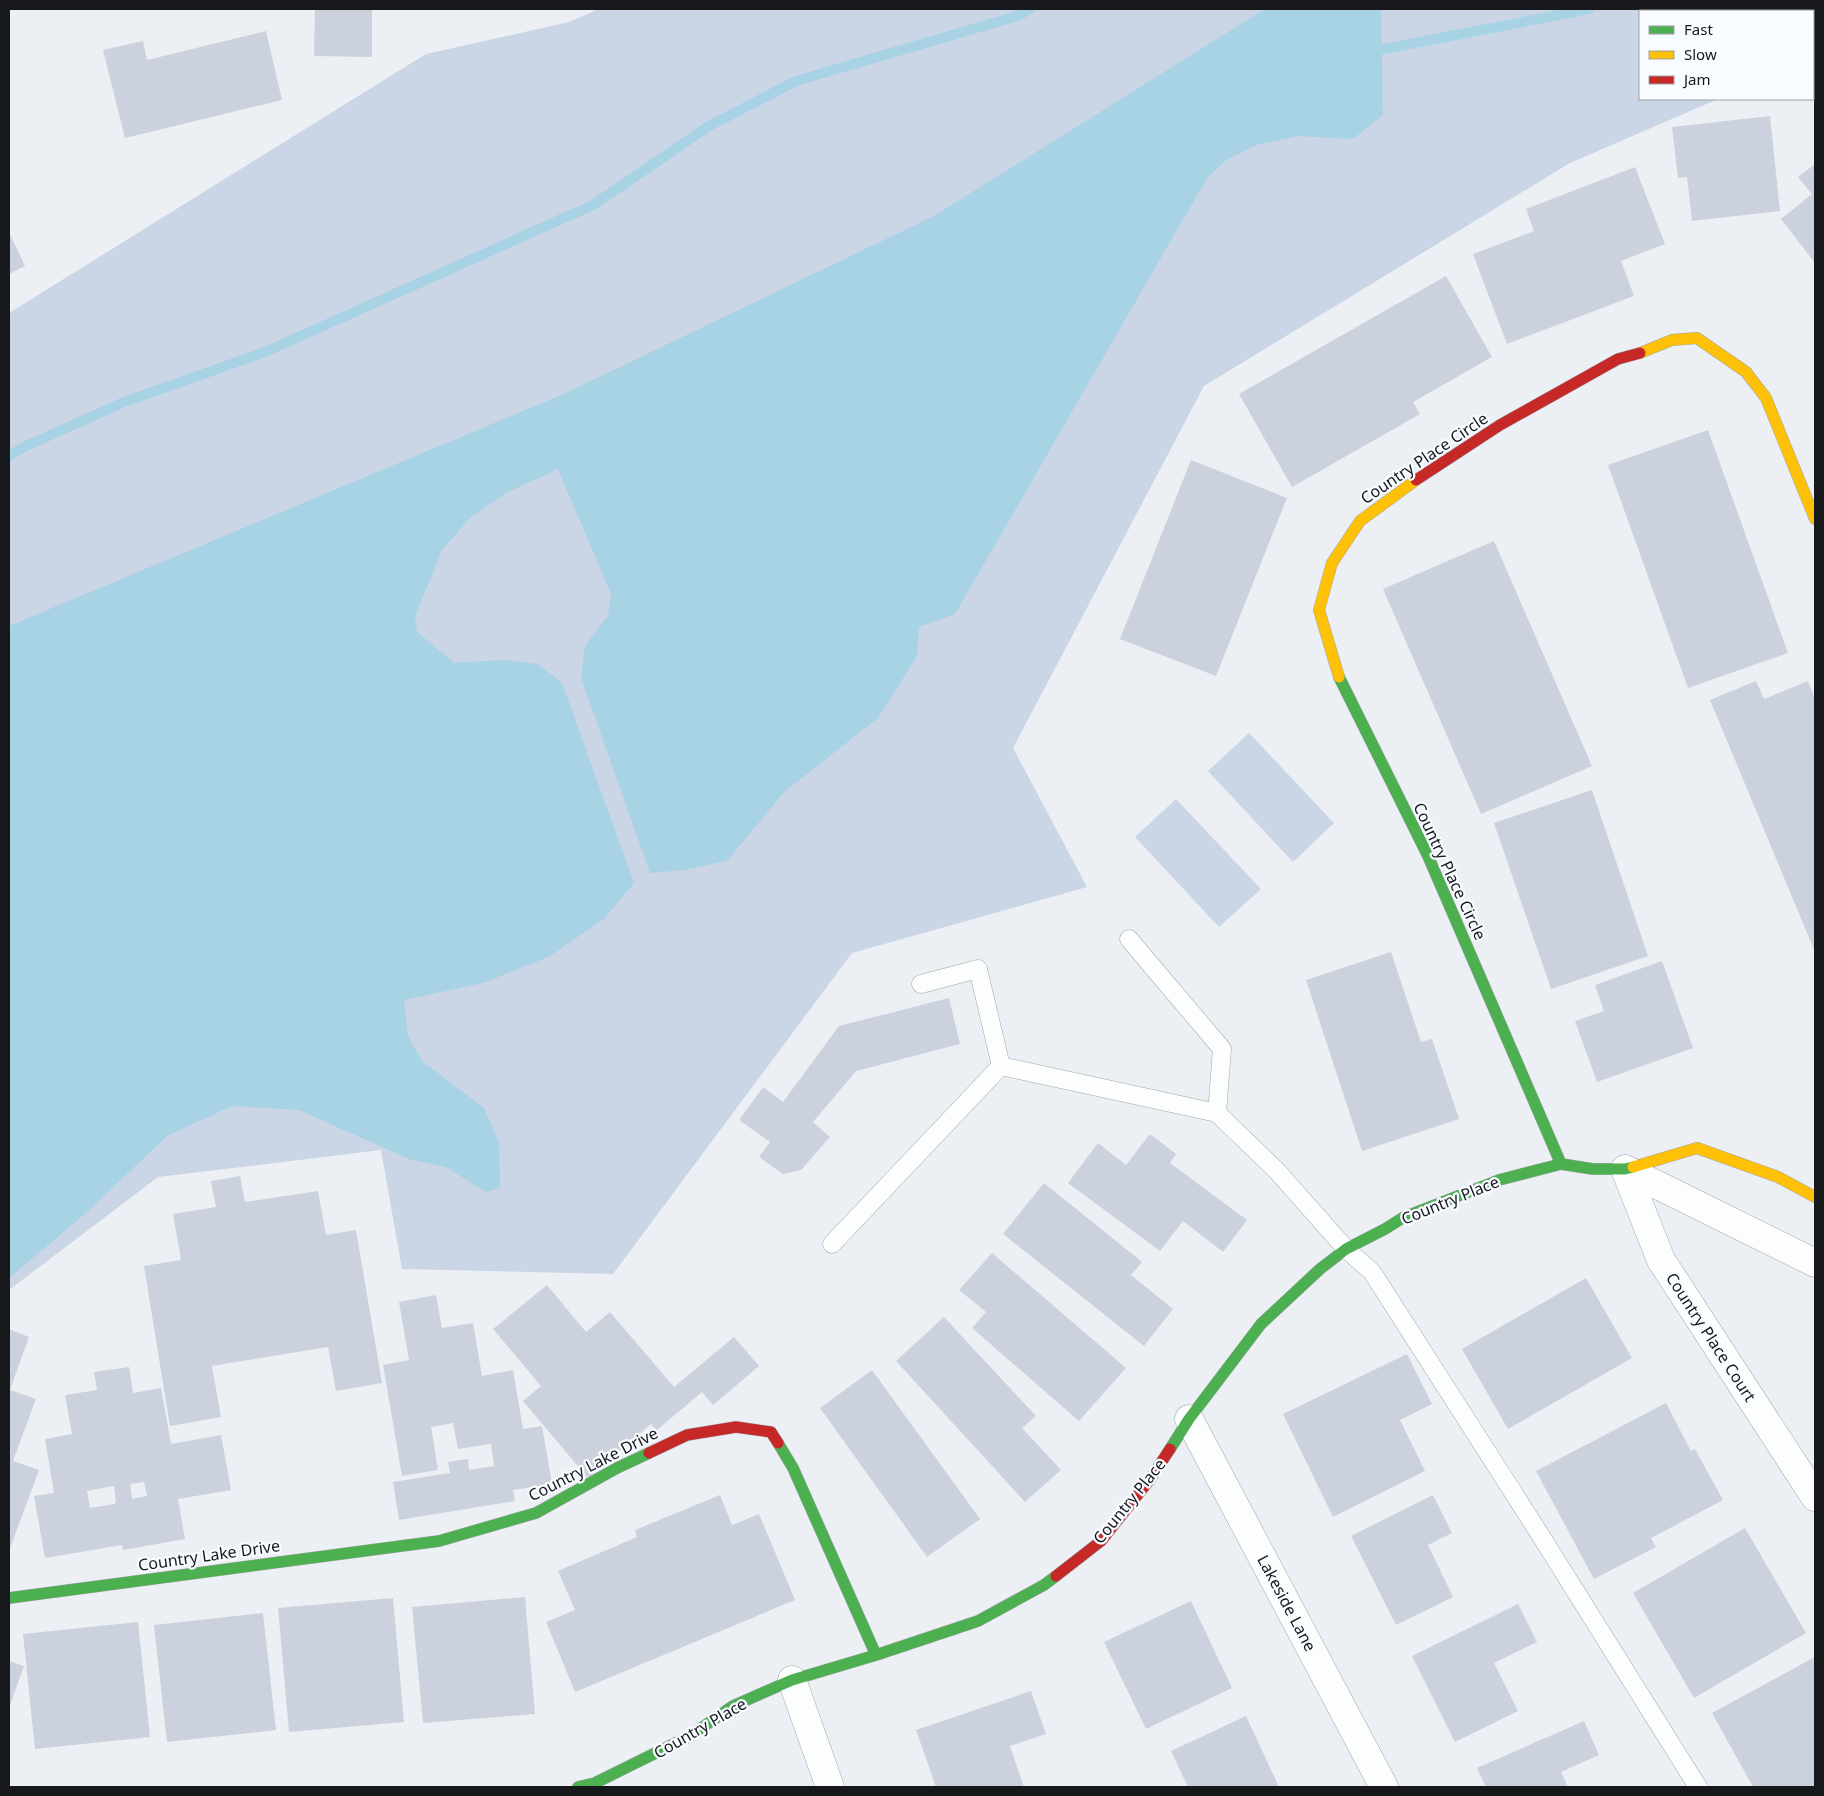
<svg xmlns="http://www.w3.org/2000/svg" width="1824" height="1796" font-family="'Noto Sans',sans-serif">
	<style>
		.green { fill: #cad5e6 }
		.water { fill: #a7d3e4 }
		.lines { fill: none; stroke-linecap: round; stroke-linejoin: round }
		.stream { stroke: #a7d3e4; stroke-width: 10 }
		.building { fill: #ccd2dd; fill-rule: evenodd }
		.lane-casing { stroke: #a2a5a9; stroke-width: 19 }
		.street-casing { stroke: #a2a5a9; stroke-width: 29 }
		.fast-casing { stroke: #a2a5a9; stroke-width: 12 }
		.slow-casing { stroke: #a2a5a9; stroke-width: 12 }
		.jam-casing { stroke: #a2a5a9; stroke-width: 12 }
		.lane { stroke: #fcfdfd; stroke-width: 18 }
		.street { stroke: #fcfdfd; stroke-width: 28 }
		.fast { stroke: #4caf50; stroke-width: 11 }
		.slow { stroke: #ffc107; stroke-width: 11 }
		.jam { stroke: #c62828; stroke-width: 11 }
		.labels { text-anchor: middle; stroke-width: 4.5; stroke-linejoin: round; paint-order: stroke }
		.street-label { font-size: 16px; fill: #16181b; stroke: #f8fbff }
	</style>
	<rect width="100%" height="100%" fill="#eceff4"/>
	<path class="green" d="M 599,9 L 1815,9 L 1815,91 L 1813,91 L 1813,11 L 1640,11 L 1640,99 L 1718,99 L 1570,163 L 1204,386 L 1013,748 L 1087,887 L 852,953 L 613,1274 L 402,1269 L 381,1150 L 158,1177 L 9,1290 L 9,313 L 426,54 L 569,22 Z
		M 1249,733 L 1334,823 L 1293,862 L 1208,771 Z
		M 1176,799 L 1261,889 L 1219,927 L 1135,837 Z"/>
	<path class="water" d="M 1265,9 L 1381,9 L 1383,115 L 1353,139 L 1298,136 L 1256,145 L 1226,160 L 1207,178 L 955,614 L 919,627 L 917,656 L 878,718 L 784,792 L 727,861 L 684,870 L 650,873 L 581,678 L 585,646 L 608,616 L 611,594 L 558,469 L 506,493 L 470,518 L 442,550 L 415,617 L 417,632 L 454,663 L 504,660 L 538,664 L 562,683 L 634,883 L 605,918 L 550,956 L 483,983 L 404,1000 L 408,1036 L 422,1061 L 484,1108 L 499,1142 L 500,1188 L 486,1192 L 446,1167 L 409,1159 L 299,1110 L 232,1106 L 167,1136 L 86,1213 L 9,1278 L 9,626 L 566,393 L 934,216 Z"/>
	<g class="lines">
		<path class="stream" d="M 1369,52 L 1589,9
			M 9,456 L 24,447 L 124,402 L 265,352 L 593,205 L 709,126 L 796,81 L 1017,16 L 1030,9"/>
	</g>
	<path class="building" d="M 315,9 L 372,9 L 372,57 L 314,56 Z
		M 266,31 L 282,100 L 125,138 L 103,50 L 143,41 L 147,60 Z
		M 1770,116 L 1780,211 L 1692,221 L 1687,177 L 1678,178 L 1672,127 Z
		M 1815,164 L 1815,263 L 1781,219 L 1812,194 L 1798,177 Z
		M 1635,167 L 1665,244 L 1621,261 L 1634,296 L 1507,344 L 1473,254 L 1534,231 L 1526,209 Z
		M 9,232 L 25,266 L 9,274 Z
		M 1446,276 L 1492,357 L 1413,402 L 1420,414 L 1292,487 L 1239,394 Z
		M 1708,430 L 1788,653 L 1688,688 L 1608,465 Z
		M 1191,460 L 1287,498 L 1216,676 L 1120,639 Z
		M 1494,541 L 1592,766 L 1481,814 L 1383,589 Z
		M 1756,681 L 1764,699 L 1808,681 L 1815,699 L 1815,952 L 1710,700 Z
		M 1592,790 L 1648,956 L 1551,989 L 1494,823 Z
		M 1391,952 L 1421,1042 L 1432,1039 L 1459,1119 L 1362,1151 L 1306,980 Z
		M 1662,961 L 1693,1048 L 1597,1082 L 1575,1021 L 1604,1011 L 1595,985 Z
		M 949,998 L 960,1044 L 856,1071 L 813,1122 L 830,1137 L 801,1170 L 783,1174 L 759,1157 L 770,1142 L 739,1120 L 763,1087 L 783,1102 L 839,1026 Z
		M 1150,1134 L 1176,1154 L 1170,1163 L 1247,1220 L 1223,1252 L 1183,1221 L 1160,1251 L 1068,1183 L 1098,1143 L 1126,1165 Z
		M 240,1176 L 245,1202 L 318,1191 L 326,1235 L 356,1230 L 382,1383 L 336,1391 L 328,1347 L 212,1366 L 221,1417 L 170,1426 L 144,1266 L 181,1260 L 173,1214 L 216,1207 L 211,1181 Z
		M 1044,1183 L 1142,1262 L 1131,1275 L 1173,1309 L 1144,1346 L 1003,1234 Z
		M 992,1253 L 1126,1368 L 1079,1421 L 972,1328 L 986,1312 L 959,1290 Z
		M 1586,1278 L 1632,1358 L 1508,1429 L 1462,1349 Z
		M 547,1285 L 586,1332 L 610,1312 L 674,1387 L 734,1337 L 759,1366 L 713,1405 L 702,1392 L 657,1430 L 651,1424 L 588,1478 L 523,1401 L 541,1386 L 493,1329 Z
		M 436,1295 L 442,1328 L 473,1323 L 482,1376 L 513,1370 L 523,1429 L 542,1426 L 552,1484 L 513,1490 L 515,1501 L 399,1520 L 393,1482 L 450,1473 L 448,1462 L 468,1459 L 469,1470 L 494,1466 L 491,1444 L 458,1449 L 453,1423 L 431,1427 L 438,1470 L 402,1476 L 383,1365 L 409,1360 L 399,1302 Z
		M 944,1317 L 1036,1416 L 1022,1428 L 1061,1470 L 1025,1502 L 896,1361 Z
		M 9,1329 L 29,1337 L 10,1390 L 36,1399 L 13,1461 L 39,1470 L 9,1551 Z
		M 1407,1354 L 1432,1404 L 1400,1420 L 1425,1471 L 1333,1517 L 1283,1414 Z
		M 129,1367 L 133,1393 L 161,1388 L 171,1444 L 221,1435 L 231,1490 L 178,1499 L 185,1539 L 123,1550 L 122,1545 L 45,1558 L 34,1496 L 54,1493 L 45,1439 L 72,1434 L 65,1395 L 97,1390 L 94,1372 ZM 144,1482 L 147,1496 L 132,1499 L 130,1484 ZM 114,1486 L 116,1502 L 115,1502 L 115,1504 L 90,1508 L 87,1491 Z
		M 872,1370 L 980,1519 L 927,1557 L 820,1408 Z
		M 1666,1403 L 1691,1451 L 1695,1449 L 1723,1500 L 1651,1538 L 1656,1547 L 1594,1579 L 1536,1471 Z
		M 720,1495 L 732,1525 L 759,1514 L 795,1600 L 575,1692 L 546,1622 L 575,1610 L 558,1571 L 637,1537 L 635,1530 Z
		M 1433,1495 L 1452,1533 L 1428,1545 L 1453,1597 L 1396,1625 L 1351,1536 Z
		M 1745,1528 L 1806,1633 L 1694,1698 L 1633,1593 Z
		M 525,1597 L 535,1714 L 423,1723 L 412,1607 Z
		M 393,1598 L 404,1722 L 289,1732 L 278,1608 Z
		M 1191,1601 L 1232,1688 L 1146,1729 L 1104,1642 Z
		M 1518,1604 L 1537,1642 L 1494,1663 L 1518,1711 L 1455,1742 L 1412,1656 Z
		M 263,1613 L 276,1730 L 167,1742 L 154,1625 Z
		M 138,1622 L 150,1737 L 35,1749 L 23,1634 Z
		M 1815,1657 L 1815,1787 L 1753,1787 L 1712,1713 Z
		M 9,1661 L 24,1666 L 9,1708 Z
		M 1031,1691 L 1046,1734 L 1010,1746 L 1024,1787 L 936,1787 L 916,1730 Z
		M 1246,1716 L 1279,1787 L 1188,1787 L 1171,1751 Z
		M 1584,1721 L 1599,1755 L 1561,1772 L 1568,1787 L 1486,1787 L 1477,1768 Z"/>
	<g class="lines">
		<g class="lane-casing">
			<path id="lane" d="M 1129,939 L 1222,1049 L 1217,1113
				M 921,984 L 978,969 L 1001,1066
				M 832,1244 L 1001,1066 L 1217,1113 L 1277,1171 L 1346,1249 L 1372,1272 L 1534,1525 L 1698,1787"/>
		</g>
		<g class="street-casing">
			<path id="street" d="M 1625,1169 L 1661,1260 L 1815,1497
				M 1625,1169 L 1815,1263
				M 1189,1419 L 1384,1787
				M 792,1680 L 830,1787"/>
		</g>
		<g class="fast-casing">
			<path id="fast" d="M 1339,677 L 1428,856 L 1561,1164
				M 778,1443 L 793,1468 L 876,1655
				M 1170,1449 L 1189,1419 L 1261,1324 L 1320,1269 L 1346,1249 L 1385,1229 L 1404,1217 L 1499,1180 L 1561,1164 L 1593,1169 L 1625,1169 L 1633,1167
				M 9,1598 L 439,1541 L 536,1513 L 617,1468 L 649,1453
				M 578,1787 L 595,1783 L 690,1736 L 733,1706 L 792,1680 L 876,1655 L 978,1621 L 1044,1585 L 1056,1576"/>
		</g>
		<g class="slow-casing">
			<path id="slow" d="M 1640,353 L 1672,340 L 1697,338 L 1746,372 L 1766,398 L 1815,519
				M 1339,677 L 1319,610 L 1332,563 L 1360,521 L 1416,480
				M 1633,1167 L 1697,1148 L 1778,1177 L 1815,1197"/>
		</g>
		<g class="jam-casing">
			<path id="jam" d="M 1416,480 L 1500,425 L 1618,359 L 1640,353
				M 649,1453 L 687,1435 L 736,1427 L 771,1432 L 778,1443
				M 1056,1576 L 1101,1541 L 1151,1478 L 1170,1449"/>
		</g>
		<use href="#lane" class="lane"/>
		<use href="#street" class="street"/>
		<use href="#fast" class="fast"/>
		<use href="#slow" class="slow"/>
		<use href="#jam" class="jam"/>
	</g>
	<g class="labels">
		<g class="street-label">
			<text transform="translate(1424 458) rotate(-34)" y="6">Country Place Circle</text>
			<text transform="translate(1450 871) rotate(65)" y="6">Country Place Circle</text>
			<text transform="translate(1450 1200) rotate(-22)" y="6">Country Place</text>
			<text transform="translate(1711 1337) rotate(57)" y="6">Country Place Court</text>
			<text transform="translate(593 1464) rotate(-27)" y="6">Country Lake Drive</text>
			<text transform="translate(1129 1501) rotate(-51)" y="6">Country Place</text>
			<text transform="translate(209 1555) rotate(-8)" y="6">Country Lake Drive</text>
			<text transform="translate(1287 1603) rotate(62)" y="6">Lakeside Lane</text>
			<text transform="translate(700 1728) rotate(-30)" y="6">Country Place</text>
		</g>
	</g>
	<rect width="1824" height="1796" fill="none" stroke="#16181b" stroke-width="20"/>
	<rect x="1639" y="10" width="175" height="90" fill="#f8fbff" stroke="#9ea0a4"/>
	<rect x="1649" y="26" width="25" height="8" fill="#4caf50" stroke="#9ea0a4"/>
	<text x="1684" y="35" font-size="15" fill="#16181b">Fast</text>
	<rect x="1649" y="51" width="25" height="8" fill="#ffc107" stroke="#9ea0a4"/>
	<text x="1684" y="60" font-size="15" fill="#16181b">Slow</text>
	<rect x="1649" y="76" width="25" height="8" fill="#c62828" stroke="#9ea0a4"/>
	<text x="1684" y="85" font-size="15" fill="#16181b">Jam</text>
</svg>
